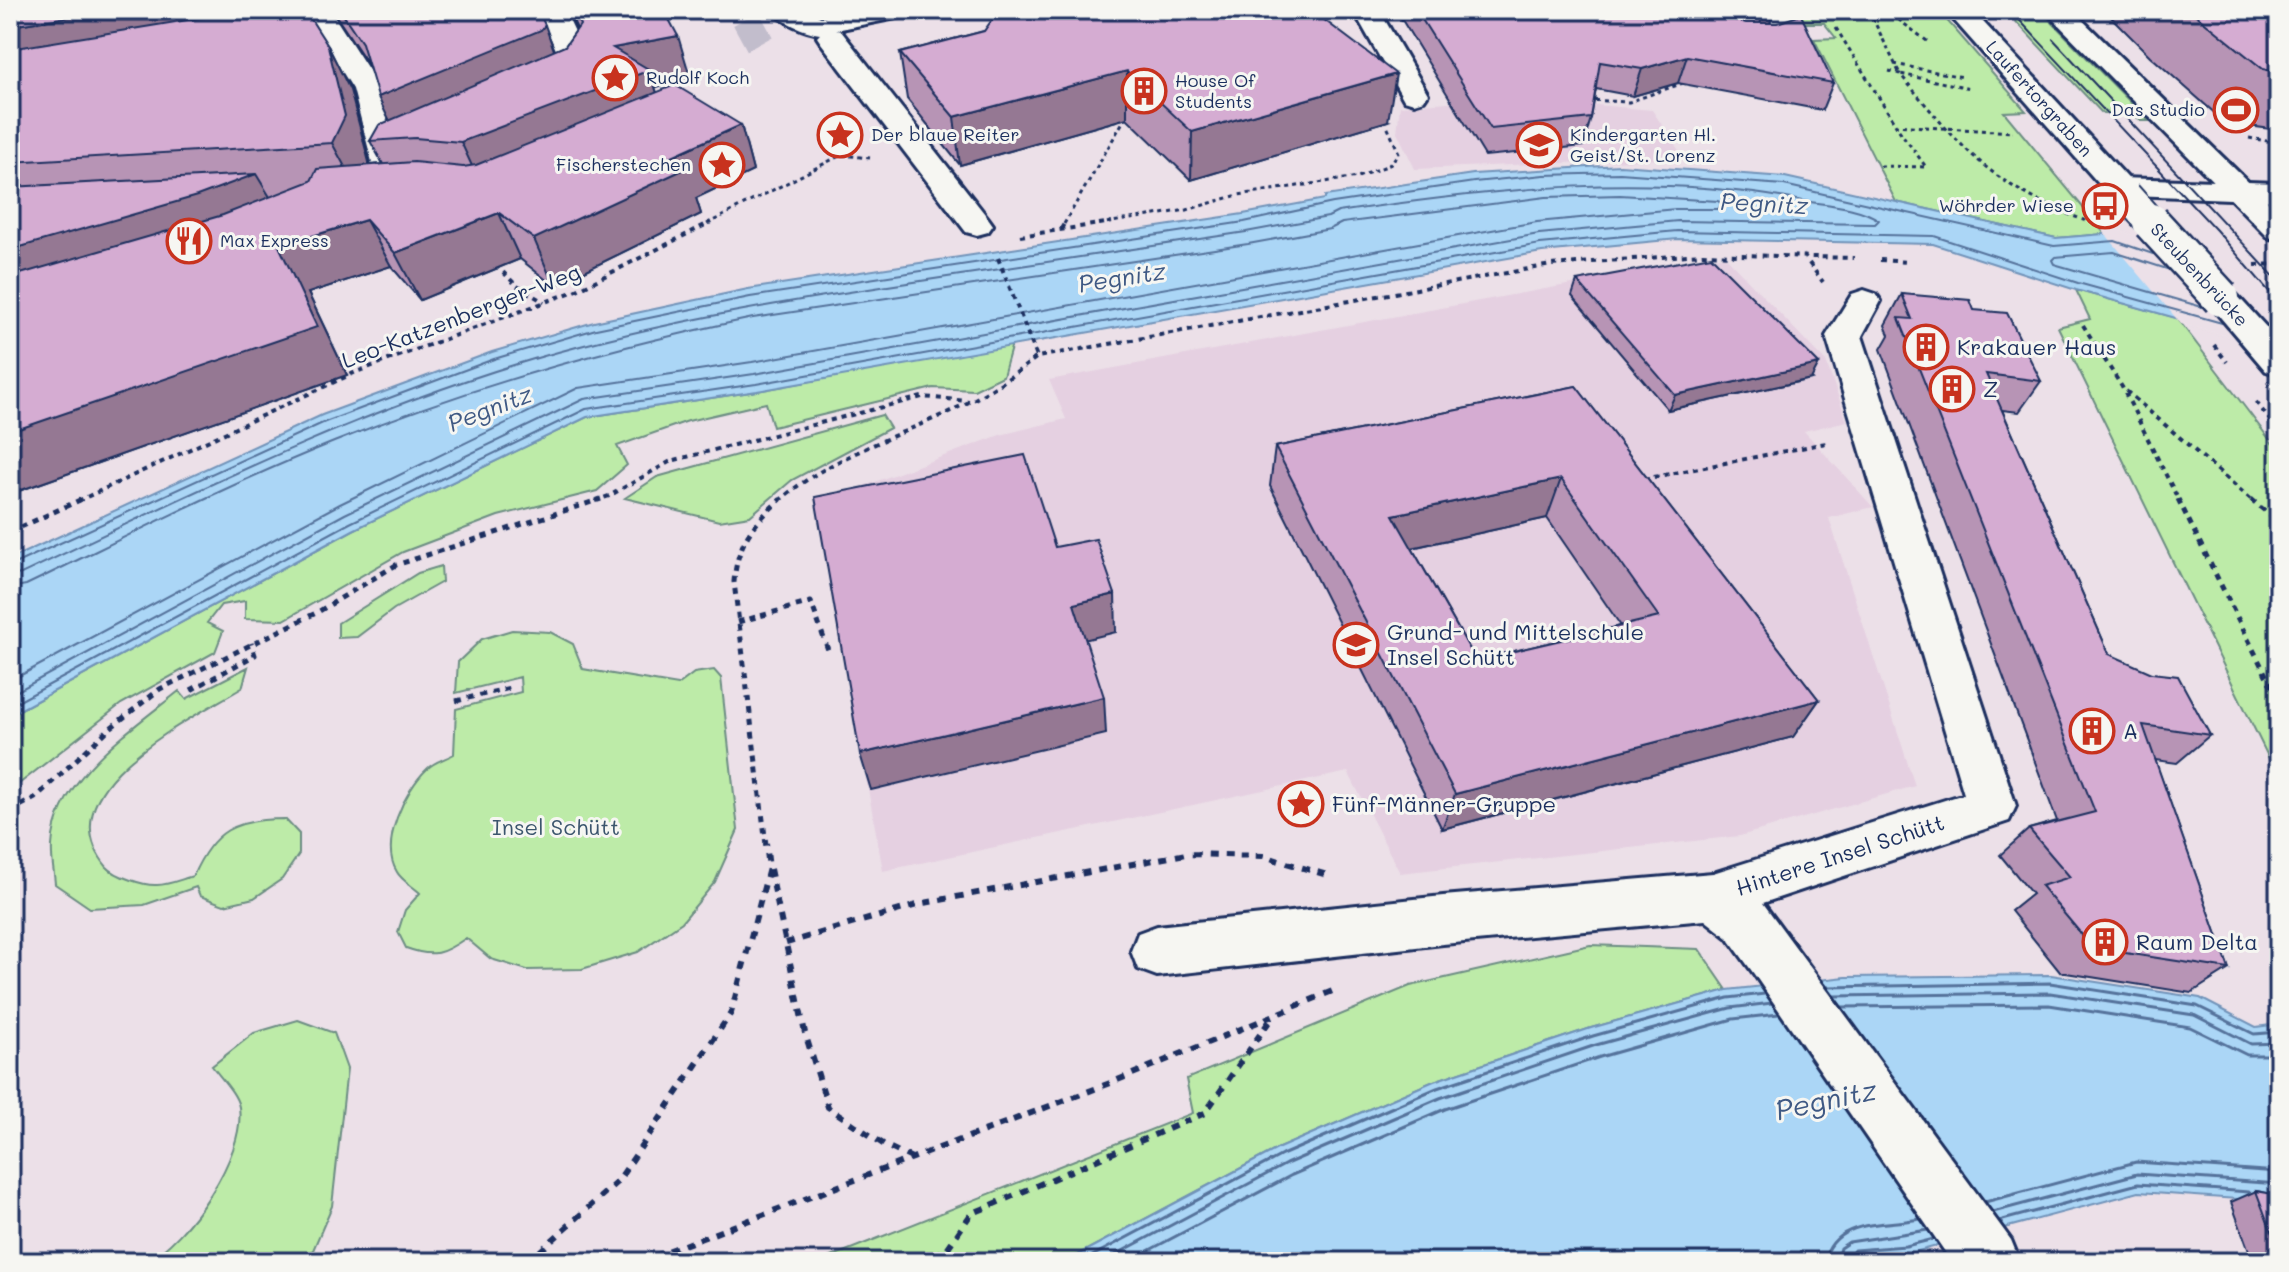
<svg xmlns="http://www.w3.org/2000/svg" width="2289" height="1272" font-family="Mali,sans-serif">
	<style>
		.built { fill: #e5d0e1 }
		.green { fill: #bdeba8; stroke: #6c8d83; stroke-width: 2 }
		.water { fill: #abd6f6; stroke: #7193b9; stroke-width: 2 }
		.pier { fill: #ece0e8 }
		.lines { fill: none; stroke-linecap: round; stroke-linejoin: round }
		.shore-far1 { stroke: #55729b; stroke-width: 2 }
		.shore { stroke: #55729b; stroke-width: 3 }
		.minor-tunnel { stroke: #c2bdcc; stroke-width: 29; stroke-dasharray: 29 14; stroke-linecap: butt }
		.minor-casing { stroke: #1b2f5e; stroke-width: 6 }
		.major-casing { stroke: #1b2f5e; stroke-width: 6 }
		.path-far3 { stroke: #1b2f5e; stroke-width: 3; stroke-dasharray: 4 4; stroke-linecap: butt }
		.path-far2 { stroke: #1b2f5e; stroke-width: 4; stroke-dasharray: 5 5; stroke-linecap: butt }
		.path-far1 { stroke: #1b2f5e; stroke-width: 5; stroke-dasharray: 6 6; stroke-linecap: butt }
		.path { stroke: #1b2f5e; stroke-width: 6; stroke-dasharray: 8 8; stroke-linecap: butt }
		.minor { fill: #f6f6f2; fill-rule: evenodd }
		.major { fill: #f6f6f2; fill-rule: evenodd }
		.tram { stroke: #1b2f5e; stroke-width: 2 }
		.major-bridge-far1-casing { stroke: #1b2f5e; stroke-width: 33; stroke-linecap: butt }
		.major-bridge-casing { stroke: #1b2f5e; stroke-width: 41; stroke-linecap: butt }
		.path-bridge-far1 { stroke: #1b2f5e; stroke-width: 3; stroke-dasharray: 4 4; stroke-linecap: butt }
		.path-bridge { stroke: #1b2f5e; stroke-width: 4; stroke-dasharray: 5 5; stroke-linecap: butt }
		.major-bridge-far1 { stroke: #f6f6f2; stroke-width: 29 }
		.major-bridge { stroke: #f6f6f2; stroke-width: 36 }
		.wall { fill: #b794b5; stroke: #1b2f5e; stroke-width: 2; fill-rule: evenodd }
		.shaded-wall { fill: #957893; stroke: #1b2f5e; stroke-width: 2 }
		.building { fill: #d5acd2; stroke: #1b2f5e; stroke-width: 2; fill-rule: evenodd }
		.labels { text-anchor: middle; stroke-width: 6; stroke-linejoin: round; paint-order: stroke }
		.far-poi-label { font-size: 18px; fill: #1b2f5e; stroke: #f6f6f2; text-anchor: start }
		.far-street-label { font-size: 18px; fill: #1b2f5e; stroke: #f6f6f2 }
		.street-label { font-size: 22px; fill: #1b2f5e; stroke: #f6f6f2 }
		.poi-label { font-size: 22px; fill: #1b2f5e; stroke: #f6f6f2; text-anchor: start }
		.park-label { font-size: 22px; fill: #3b556d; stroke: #f6f6f2 }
		.water-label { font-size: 24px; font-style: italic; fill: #3f5984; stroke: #f6f6f2 }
		.near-water-label { font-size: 28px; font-style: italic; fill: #3f5984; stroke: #f6f6f2 }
	</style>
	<rect width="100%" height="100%" fill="#ece0e8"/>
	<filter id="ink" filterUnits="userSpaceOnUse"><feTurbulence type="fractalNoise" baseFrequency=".0125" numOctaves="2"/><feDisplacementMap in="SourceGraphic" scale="16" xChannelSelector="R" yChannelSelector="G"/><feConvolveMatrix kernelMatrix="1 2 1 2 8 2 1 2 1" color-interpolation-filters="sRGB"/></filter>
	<g filter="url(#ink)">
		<path class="built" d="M 1507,97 L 1652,110 L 1684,158 L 1415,169 L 1397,132 L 1400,106 Z
			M 1725,256 L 1826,362 L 1847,421 L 1804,431 L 1873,507 L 1829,518 L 1915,786 L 1740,836 L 1400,873 L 1348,772 L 883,871 L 816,504 L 1000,435 L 1066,419 L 1049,380 Z"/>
		<path class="green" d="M 1794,10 L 1938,10 L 2026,111 L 2004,112 L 2105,234 L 2056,238 L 1896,202 L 1814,39 L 1836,38 L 1824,23 L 1802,23 Z
			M 2005,10 L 2040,10 L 2149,121 L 2141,121 L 2134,115 L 2103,114 Z
			M 2076,290 L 2177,318 L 2279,452 L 2279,779 L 2058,327 L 2090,319 Z
			M 1012,344 L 1003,376 L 974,390 L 933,388 L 773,427 L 766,403 L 688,421 L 617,446 L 627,465 L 597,491 L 498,516 L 403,552 L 284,620 L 245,619 L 245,601 L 221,605 L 207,623 L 223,631 L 215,652 L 121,704 L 10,791 L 10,715 L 353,530 L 587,417 L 757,391 Z
			M 882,415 L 890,428 L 792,480 L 750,516 L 719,521 L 625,498 L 657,477 Z
			M 441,566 L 442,582 L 394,609 L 357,637 L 338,638 L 338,623 L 418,573 Z
			M 512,630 L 550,632 L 573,644 L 583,669 L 678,685 L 694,673 L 714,670 L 721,678 L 738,830 L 715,882 L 682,922 L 638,952 L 582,969 L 527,970 L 491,959 L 466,938 C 443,954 433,958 406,948 L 398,932 L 405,910 L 420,893 C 414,887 401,880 397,872 C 379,843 405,790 427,769 C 433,762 445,759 454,754 L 456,709 L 521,692 L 520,677 L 456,693 L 458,662 L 482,639 Z
			M 248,667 L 242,688 C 190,720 42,789 107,867 C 115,876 144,886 157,885 C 169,885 182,879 193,876 C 213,830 235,819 285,819 L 299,834 L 299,854 L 282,879 L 254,898 L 224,905 L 200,896 L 196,887 L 144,905 L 90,908 L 55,884 C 54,871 51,858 52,846 C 55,779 132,729 179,691 L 186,699 Z
			M 1590,945 L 1699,949 L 1727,990 L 1591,1028 L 1434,1081 L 1279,1148 L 1064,1262 L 818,1262 L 1193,1113 L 1186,1079 L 1410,986 Z
			M 298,1020 L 334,1033 L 347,1069 L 332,1206 L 308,1262 L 146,1262 C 187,1240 246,1156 239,1107 C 237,1094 220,1077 212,1066 L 254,1033 Z"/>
		<path class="water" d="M 1620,165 L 1785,177 L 2056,238 L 2116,233 L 2279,347 L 2076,290 L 1933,244 L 1678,239 L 1542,252 L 757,391 L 587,417 L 353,530 L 10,715 L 10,559 L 322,415 L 492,352 L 594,322 L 748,289 L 1243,214 L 1325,199 L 1325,196 L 1473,174 Z
			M 2051,975 L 2200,998 L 2256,1027 L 2279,1024 L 2279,1202 L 2139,1192 L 1907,1254 L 1804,1262 L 1064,1262 L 1279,1148 L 1434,1081 L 1591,1028 L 1727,990 L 1846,977 Z"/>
		<path class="pier" d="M 2117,229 L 2279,283 L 2279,351 L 2181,324 L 2102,230 Z"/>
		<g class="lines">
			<path class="shore-far1" d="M 2167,269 L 2114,252 L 2055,257 L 2052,260 L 2054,264 L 2202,307
				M 10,566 L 325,422 L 494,359 L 596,329 L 750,297 L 1244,222 L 1333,203 L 1474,182 L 1544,175 L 1620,173 L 1784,185 L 2054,246 L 2115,241 L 2153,254
				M 10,576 L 21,574 C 190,494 356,411 537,358 C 667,320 800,299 934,279 C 1038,263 1142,248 1246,232 L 1328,217 L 1338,212 C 1493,189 1648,171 1803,201 C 1828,205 1858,206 1879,220 L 1875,224 L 1678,221 L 1539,234 L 754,374 L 584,399 L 345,514 L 10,695
				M 10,588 L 26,585 C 128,536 229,484 334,442 C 470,387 610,347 753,318 L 1248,244 L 1330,229 L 1342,223 L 1546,197 L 1620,195 L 1718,201 L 1722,204 L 1718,209 L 1676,209 L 1537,222 L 752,362 L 578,388 L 340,504 L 10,681
				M 10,706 L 350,523 L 586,409 L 756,384 L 1540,244 L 1677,231 L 1934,236 L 2078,283 L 2222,323"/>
			<path class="shore" d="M 1827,987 L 2050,983 L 2197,1006 L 2254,1034 L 2279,1032
				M 1834,996 L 2050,993 L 2194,1015 L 2251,1044 L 2279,1043
				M 1842,1007 L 2049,1005 L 2190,1027 L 2247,1055 L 2279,1055
				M 1985,1202 L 2136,1162 L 2279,1172
				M 1993,1212 L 2137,1174 L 2279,1184
				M 1999,1221 L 2138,1184 L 2249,1192
				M 1081,1262 L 1282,1155 L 1437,1088 L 1593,1036 L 1728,998 L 1765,994
				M 1102,1262 L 1286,1164 L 1440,1098 L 1596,1045 L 1730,1008 L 1772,1003
				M 1127,1262 L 1292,1175 L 1445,1109 L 1600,1057 L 1733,1019 L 1779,1014
				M 1824,1262 C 1834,1218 1884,1226 1920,1219
				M 1836,1262 L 1840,1248 L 1849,1242 L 1928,1230
				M 1846,1262 L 1854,1250 L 1906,1246 L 1934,1239"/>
			<path class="minor-tunnel" d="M 746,18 L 766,55"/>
			<g class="minor-casing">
				<path id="minor" d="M 304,10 L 330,10 L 381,89 L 402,162 L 388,191 L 377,193 L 366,191 L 361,184 L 372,162 L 353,89 L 322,39 L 260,54 L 250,52 L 246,46 L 250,40 L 313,25 Z
					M 534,10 L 563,10 L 568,17 L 593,70 C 581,87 570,99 548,94 L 544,88 L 565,70 L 543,21 Z
					M 772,10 L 806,10 L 821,17 L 858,10 L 910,10 L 906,16 L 836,30 L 841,31 L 988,218 L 993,225 L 988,232 L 977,235 L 966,232 L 821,43 L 817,37 L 820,34 C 805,32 781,22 772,10 Z
					M 1353,10 L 1379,10 L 1428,94 L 1424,100 L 1414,103 L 1404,100 Z
					M 1659,10 L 1692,10 L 1723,26 L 1758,32 L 1774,26 L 1763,10 L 1789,10 L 1803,29 C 1798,37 1791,38 1782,42 C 1742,59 1699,35 1663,16 Z
					M 2119,178 L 2279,183 L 2279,201 L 2108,194 L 2103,187 L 2108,180 Z
					M 1864,290 L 1876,294 L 1881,301 L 1862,336 L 2016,806 L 2009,821 L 1763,903 L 2011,1240 L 2020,1262 L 1952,1262 L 1754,974 L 1728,938 L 1705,920 L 1443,944 L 1157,976 L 1138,969 L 1131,951 L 1138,933 L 1157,926 L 1443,896 L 1713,873 L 1964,794 L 1826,336 L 1852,294 Z"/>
			</g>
			<g class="major-casing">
				<path id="major" d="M 1945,10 L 1972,10 L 2137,188 L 2142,195 L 2137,202 L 2126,204 L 2115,202 Z
					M 2044,10 L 2072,10 L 2279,212 L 2279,240 L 2268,237 Z
					M 2221,288 L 2233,291 L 2279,341 L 2279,375 L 2266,371 L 2204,298 L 2209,291 Z"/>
			</g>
			<path class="path-far3" d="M 1867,10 L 1872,17
				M 1836,28 L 1896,125 L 1925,127
				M 1927,41 L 1895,17 L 1872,17 L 1900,74 L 1970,88
				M 1894,64 L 1963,77
				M 1889,71 L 1900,74 C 1964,151 1992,187 2089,222
				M 1587,100 L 1629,102 L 1686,82
				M 2249,138 L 2279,143
				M 1880,166 L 1926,167 L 1896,126
				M 707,224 L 841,155 L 870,158
				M 1064,224 L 1124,120
				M 1099,224 L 1187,210 L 1238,195 L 1358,177 L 1389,165 L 1399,153 L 1387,126"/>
			<path class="path-far2" d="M 1061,229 L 1065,222
				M 1020,236 L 1112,222
				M 1803,255 L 1823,282
				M 998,258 L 1037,357
				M 1880,260 L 1907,262
				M 496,265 L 517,286 L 544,302
				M 2083,325 L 2122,387 L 2179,501
				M 2126,391 L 2253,501
				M 2256,402 L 2279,432
				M 1644,479 L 1826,443
				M 78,501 L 356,372 L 575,291 L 711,222
				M 595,501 L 609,496 L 671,461 L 922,397 L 969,401
				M 779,501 C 831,455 904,435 965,404 C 991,391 1014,375 1037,357 L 1551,265 L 1702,254 L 1854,258"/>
			<path class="path-far1" d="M 2178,499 L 2279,701
				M 2251,499 L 2279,523
				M 10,532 L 82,499
				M 738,622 L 811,602 L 828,650
				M 191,690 L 255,655 L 251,643
				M 456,701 L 514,687
				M 10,811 L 35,798 L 109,729 L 160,689 L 316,613 L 396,565 L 601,499
				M 766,845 L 734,582 C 737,543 753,524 781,499"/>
			<path class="path" d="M 770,869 L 805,1033 L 828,1107 L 886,1146 L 914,1159
				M 786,943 L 924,903 L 1186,854 L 1263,856 L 1327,875
				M 528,1262 L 618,1181 L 731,1013 L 769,868 L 766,843
				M 639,1262 L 1113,1082 L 1335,990
				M 919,1262 L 947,1249 L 971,1214 L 1205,1113 L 1273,1016"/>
			<use href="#minor" class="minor"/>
			<use href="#major" class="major"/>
			<path class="tram" d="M 2010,10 L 2216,230 L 2279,303
				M 2053,39 L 2279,282"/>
			<g class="major-bridge-far1-casing">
				<path id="major-bridge-far1" d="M 2126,195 L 2152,224"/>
			</g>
			<g class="major-bridge-casing">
				<path id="major-bridge" d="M 2151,222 L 2221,298"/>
			</g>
			<path class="path-bridge-far1" d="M 1925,127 L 2013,132"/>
			<path class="path-bridge" d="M 2255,265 L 2279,264
				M 2214,345 L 2227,362"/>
			<use href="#major-bridge-far1" class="major-bridge-far1"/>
			<use href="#major-bridge" class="major-bridge"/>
		</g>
		<path class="wall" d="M 10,10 L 328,46 L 350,90 L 369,162 L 367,165 L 383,164 L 370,141 L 389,120 L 368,64 L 332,10 L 538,10 L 555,51 L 565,46 L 577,29 L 571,16 L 566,10 L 664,10 L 691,80 L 655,87 L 657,93 L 741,125 L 753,171 L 696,198 L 701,214 L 554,286 L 520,259 L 420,300 L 391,266 L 308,293 L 347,375 L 10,494 Z
			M 1396,10 L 1775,10 L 1770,23 L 1833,83 L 1822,110 L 1678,83 L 1633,96 L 1596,89 L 1591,118 L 1583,146 L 1485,156 Z
			M 2104,10 L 2279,10 L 2279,130 L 2226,123 L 2150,56 Z
			M 984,31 L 1388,121 L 1191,180 L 1127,118 L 960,165 L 907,99 L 900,53 Z
			M 1577,281 L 1811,379 L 1668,410 L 1572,296 Z
			M 1902,294 L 1974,310 L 2041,381 L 2019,412 L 2002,410 L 2109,654 L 2210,735 L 2177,763 L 2155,760 L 2229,969 L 2191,993 L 2060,972 L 2011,911 L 2032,894 L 2000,855 L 2029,829 L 2057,821 L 1881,349 L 1889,335 L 1885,325 Z
			M 1576,386 L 1819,700 L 1793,737 L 1442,829 L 1270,486 L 1275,447 ZM 1547,518 L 1621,626 L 1476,660 L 1412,548 Z
			M 2256,1191 L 2279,1195 L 2279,1262 L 2253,1262 L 2231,1202 Z"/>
		<path class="shaded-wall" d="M 113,10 L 303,10 L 10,75 L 10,26 Z
			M 1765,10 L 1775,10 L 1769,25 L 1758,29 Z
			M 545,25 L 561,70 L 398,139 L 378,97 Z
			M 678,36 L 691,80 L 655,87 L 664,115 L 482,188 L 461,142 L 613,48 Z
			M 328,46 L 350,90 L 369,162 L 357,189 L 332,143 Z
			M 1687,56 L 1678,83 L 1633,96 L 1642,69 Z
			M 1127,71 L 1127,118 L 960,165 L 954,117 Z
			M 1396,74 L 1388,121 L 1191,180 L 1192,132 Z
			M 741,125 L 753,171 L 696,198 L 701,214 L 554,286 L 534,239 L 670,157 Z
			M 256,174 L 284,220 L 10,309 L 10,250 Z
			M 499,213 L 520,259 L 420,300 L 395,253 Z
			M 366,220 L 391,266 L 308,293 L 347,375 L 10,494 L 10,432 L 279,246 Z
			M 1819,364 L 1811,379 L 1668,410 L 1675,395 Z
			M 1561,479 L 1547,518 L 1384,554 L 1393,515 Z
			M 1115,594 L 1116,632 L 1076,642 L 1074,604 Z
			M 1104,697 L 1106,734 L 871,790 L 860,754 Z
			M 1819,700 L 1793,737 L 1442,829 L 1455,794 Z"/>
		<path class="building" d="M 10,10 L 113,10 L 10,26 Z
			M 249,10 L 305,10 L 328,46 L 345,116 L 332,143 L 10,162 L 10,49 Z
			M 340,10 L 538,10 L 545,25 L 541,30 L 378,97 L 362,43 Z
			M 573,10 L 664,10 L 678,36 L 613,48 L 650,70 L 461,142 L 415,138 L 370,141 L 379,125 L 565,46 L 580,25 Z
			M 999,10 L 1311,10 L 1396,74 L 1192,132 L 1127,71 L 954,117 L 900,53 L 984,31 Z
			M 1416,10 L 1707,10 L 1714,14 L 1746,23 L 1777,23 L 1801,15 L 1833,83 L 1687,56 L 1642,69 L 1600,62 L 1591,118 L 1491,129 Z
			M 2190,10 L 2279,10 L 2279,72 L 2263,69 Z
			M 675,85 L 741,125 L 670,157 L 687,168 L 534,239 L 499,213 L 395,253 L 366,220 L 279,246 L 317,327 L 10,432 L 10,277 L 223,215 L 311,181 L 317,169 L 414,162 L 463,167 L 476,165 Z
			M 256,174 L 197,196 L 10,250 L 10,187 Z
			M 1711,256 L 1819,364 L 1675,395 L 1577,281 Z
			M 1902,294 L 1970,300 L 1974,310 L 2007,313 L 2041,381 L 1986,374 L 2109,654 L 2152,673 L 2178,676 L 2210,735 L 2143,725 L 2229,969 L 2093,948 L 2041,886 L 2070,877 L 2029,829 L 2095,812 L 1899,318 L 1912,319 Z
			M 1576,386 L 1819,700 L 1455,794 L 1275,447 ZM 1561,479 L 1659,617 L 1476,660 L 1393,515 Z
			M 1025,455 L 1055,547 L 1096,539 L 1115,594 L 1074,604 L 1104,697 L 860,754 L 815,497 Z
			M 2256,1191 L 2279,1195 L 2279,1252 Z"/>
	</g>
	<defs>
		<g id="sight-ring" transform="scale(2.3)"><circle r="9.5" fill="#f6f6f2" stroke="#c8321e" stroke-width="1.5"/><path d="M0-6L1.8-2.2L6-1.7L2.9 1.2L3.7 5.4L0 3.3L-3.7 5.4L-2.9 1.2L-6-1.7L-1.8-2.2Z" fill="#c8321e"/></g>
		<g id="building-ring" transform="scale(2.3)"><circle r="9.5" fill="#f6f6f2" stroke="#c8321e" stroke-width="1.5"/><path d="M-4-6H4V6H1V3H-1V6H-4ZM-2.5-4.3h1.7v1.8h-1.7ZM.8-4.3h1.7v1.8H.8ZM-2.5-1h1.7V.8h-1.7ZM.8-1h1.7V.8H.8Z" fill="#c8321e"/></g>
		<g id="stadium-ring" transform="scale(2.3)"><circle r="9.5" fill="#f6f6f2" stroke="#c8321e" stroke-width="1.5"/><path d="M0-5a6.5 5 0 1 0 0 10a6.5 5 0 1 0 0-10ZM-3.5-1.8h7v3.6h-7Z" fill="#c8321e"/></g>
		<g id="school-ring" transform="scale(2.3)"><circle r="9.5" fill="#f6f6f2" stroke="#c8321e" stroke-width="1.5"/><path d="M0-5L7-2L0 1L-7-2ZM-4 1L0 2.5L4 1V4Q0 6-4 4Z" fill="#c8321e"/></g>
		<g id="bus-ring" transform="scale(2.3)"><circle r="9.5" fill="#f6f6f2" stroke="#c8321e" stroke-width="1.5"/><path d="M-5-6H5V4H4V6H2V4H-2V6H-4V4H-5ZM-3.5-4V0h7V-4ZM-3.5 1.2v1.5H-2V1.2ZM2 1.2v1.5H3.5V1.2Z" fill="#c8321e"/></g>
		<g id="restaurant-ring" transform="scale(2.3)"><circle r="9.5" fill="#f6f6f2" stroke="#c8321e" stroke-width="1.5"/><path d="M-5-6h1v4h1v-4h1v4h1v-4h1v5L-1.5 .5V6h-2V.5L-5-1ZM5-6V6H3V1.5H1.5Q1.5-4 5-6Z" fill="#c8321e"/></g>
	</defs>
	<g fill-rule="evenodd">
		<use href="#sight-ring" x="615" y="78"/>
		<use href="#building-ring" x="1144" y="91"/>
		<use href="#stadium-ring" x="2236" y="110"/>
		<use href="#sight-ring" x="840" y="135"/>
		<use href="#school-ring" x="1539" y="145"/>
		<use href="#sight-ring" x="722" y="165"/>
		<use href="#bus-ring" x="2105" y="206"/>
		<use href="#restaurant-ring" x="189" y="241"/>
		<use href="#building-ring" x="1926" y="347"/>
		<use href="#building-ring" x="1952" y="389"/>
		<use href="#school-ring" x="1356" y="645"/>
		<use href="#building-ring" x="2092" y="731"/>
		<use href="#sight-ring" x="1301" y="804"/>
		<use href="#building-ring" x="2105" y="942"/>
	</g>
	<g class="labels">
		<g class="far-poi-label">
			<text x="646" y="84">Rudolf Koch</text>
			<text x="1175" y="87">House Of<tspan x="1175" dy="21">Students</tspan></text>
			<text x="2205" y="116" text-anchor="end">Das Studio</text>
			<text x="871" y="141">Der blaue Reiter</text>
			<text x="1570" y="141">Kindergarten Hl.<tspan x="1570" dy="21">Geist/St. Lorenz</tspan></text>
			<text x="691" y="171" text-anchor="end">Fischerstechen</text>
			<text x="2074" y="212" text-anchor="end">Wöhrder Wiese</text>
			<text x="220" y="247">Max Express</text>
		</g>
		<g class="far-street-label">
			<text transform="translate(2039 99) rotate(48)" y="6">Laufertorgraben</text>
			<text transform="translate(2199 275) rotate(47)" y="6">Steubenbrücke</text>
		</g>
		<g class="street-label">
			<text transform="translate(461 316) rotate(-21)" y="8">Leo-Katzenberger-Weg</text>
			<text transform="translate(1840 855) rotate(-18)" y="8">Hintere Insel Schütt</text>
		</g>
		<g class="poi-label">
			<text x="1957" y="355">Krakauer Haus</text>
			<text x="1983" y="397">Z</text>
			<text x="1387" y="640">Grund- und Mittelschule<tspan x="1387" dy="25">Insel Schütt</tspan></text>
			<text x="2123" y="739">A</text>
			<text x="1332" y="812">Fünf-Männer-Gruppe</text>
			<text x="2136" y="950">Raum Delta</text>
		</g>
		<g class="park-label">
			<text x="556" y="835">Insel Schütt</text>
		</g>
		<g class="water-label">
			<text transform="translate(1764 204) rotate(3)" y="8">Pegnitz</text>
			<text transform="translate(1122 278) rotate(-9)" y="8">Pegnitz</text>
			<text transform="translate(490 409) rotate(-21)" y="8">Pegnitz</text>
		</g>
		<g class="near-water-label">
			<text transform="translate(1826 1100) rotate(-12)" y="10">Pegnitz</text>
		</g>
	</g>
	<rect width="2289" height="1272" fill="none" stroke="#f6f6f2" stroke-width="40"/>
	<rect x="20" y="20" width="2249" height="1232" fill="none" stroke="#1b2f5e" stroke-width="3" filter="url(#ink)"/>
</svg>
